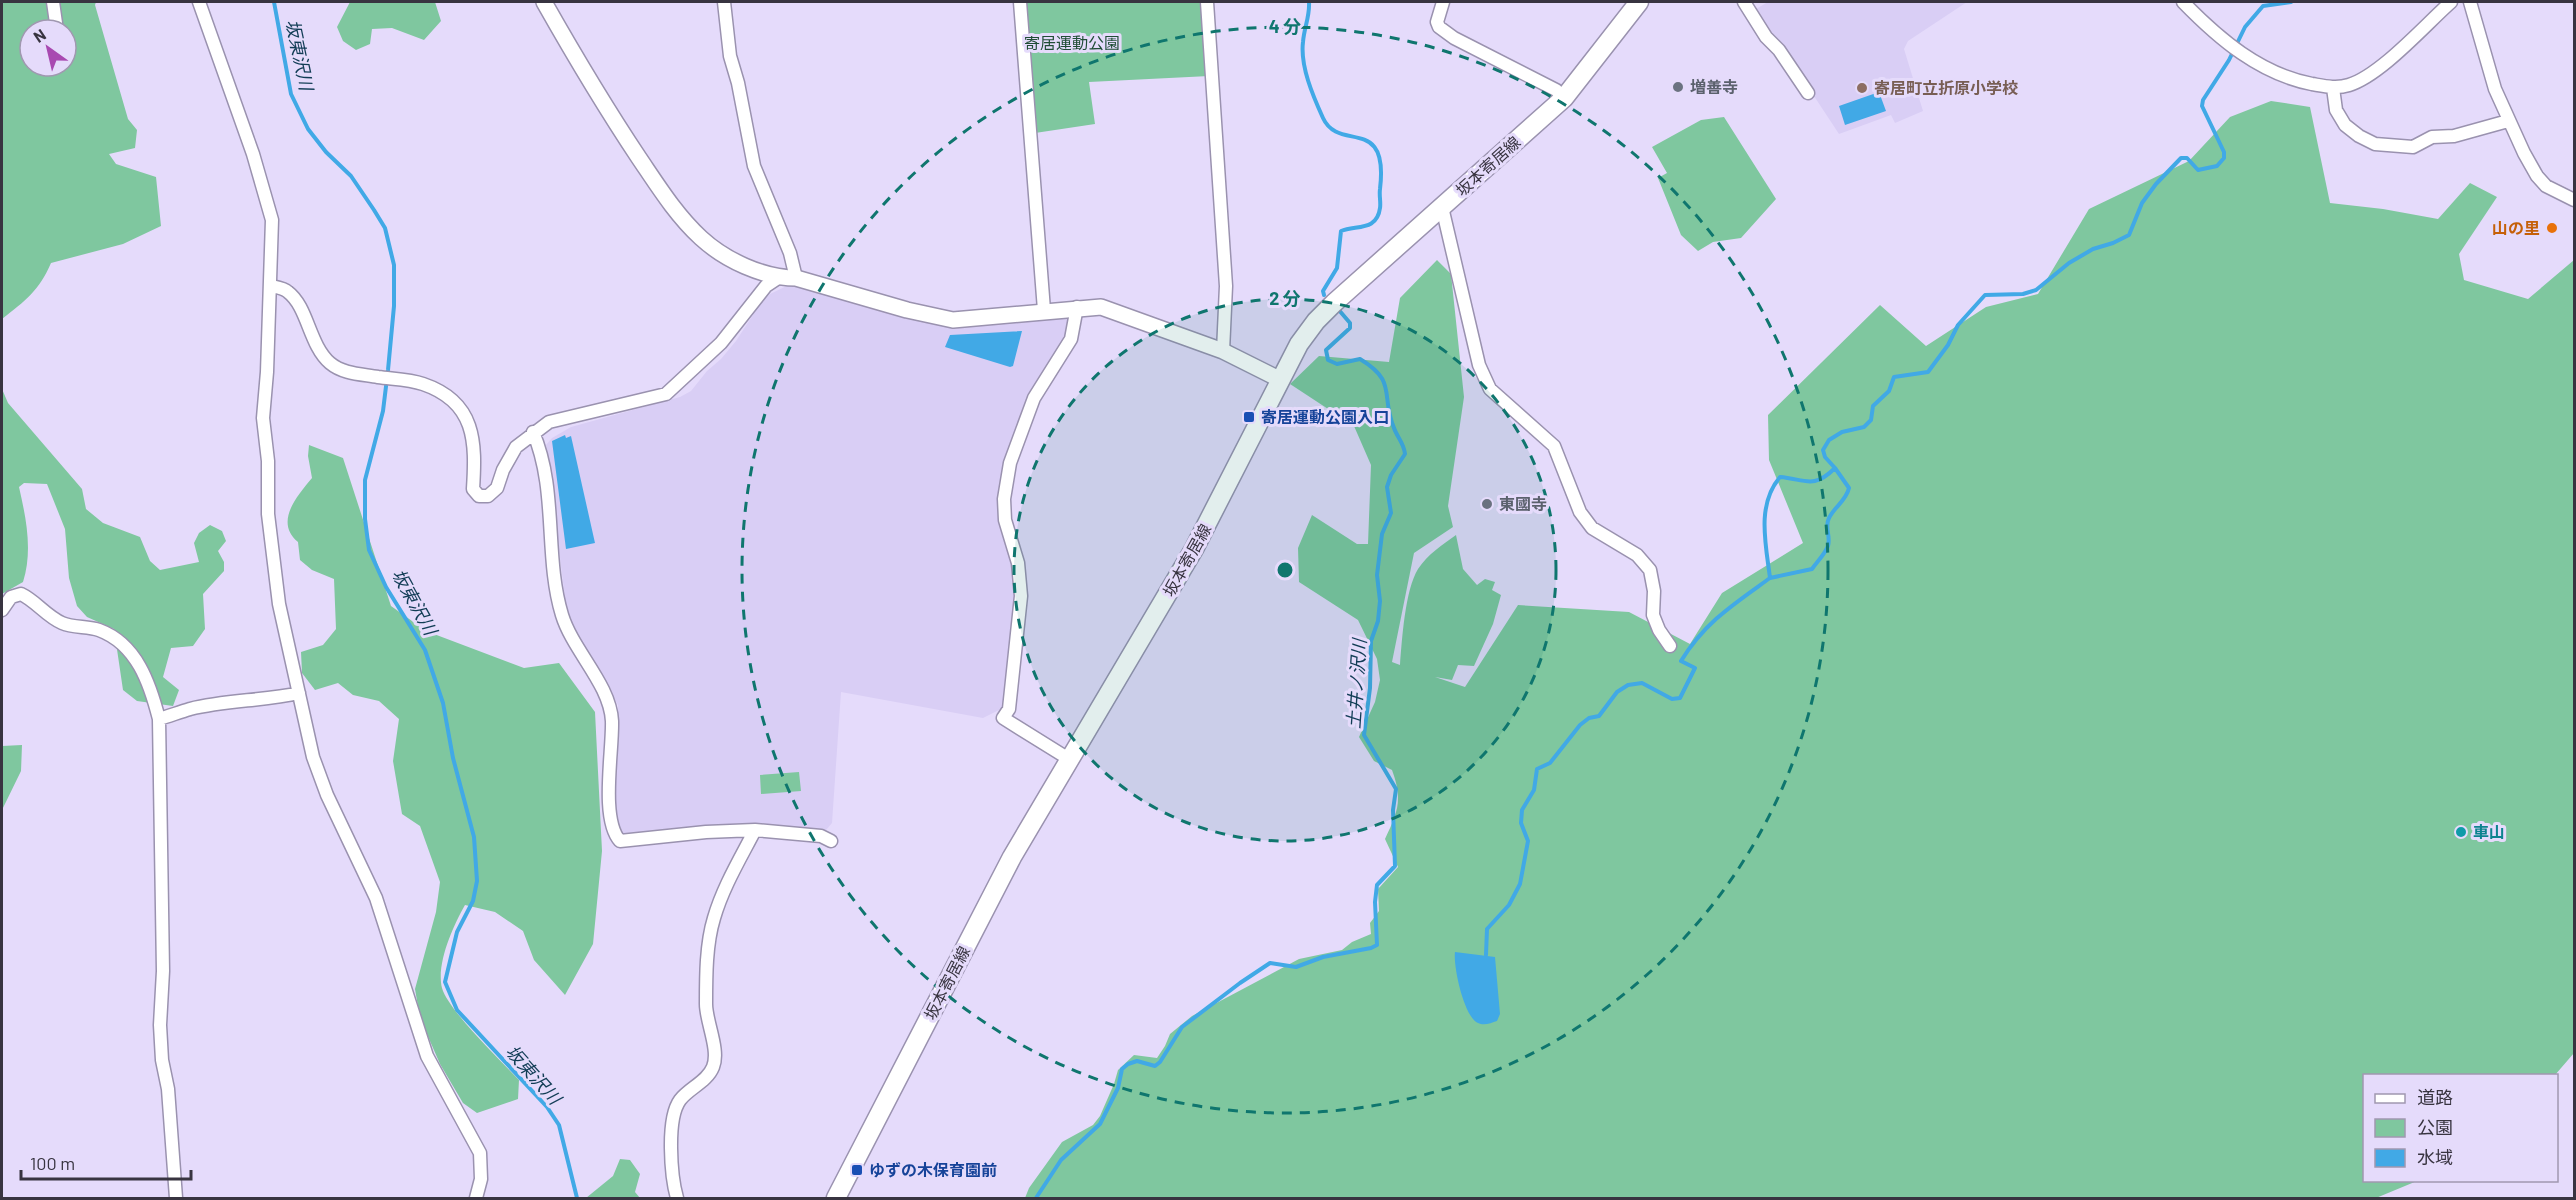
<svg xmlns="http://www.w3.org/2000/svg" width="2576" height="1200" font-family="Barlow,'Noto Sans JP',sans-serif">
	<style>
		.built { fill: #d9cef5 }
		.green { fill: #7fc79f; fill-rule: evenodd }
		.water { fill: #41a9e6 }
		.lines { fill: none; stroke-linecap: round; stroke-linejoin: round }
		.stream { stroke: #41a9e6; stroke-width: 4 }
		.minor-casing { stroke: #9a92af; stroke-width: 15 }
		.tertiary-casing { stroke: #9a92af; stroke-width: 18 }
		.secondary-casing { stroke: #9a92af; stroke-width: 21 }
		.minor { stroke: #fff; stroke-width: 12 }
		.tertiary { stroke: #fff; stroke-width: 15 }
		.secondary { stroke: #fff; stroke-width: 18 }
		.ring { fill: none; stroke: #0f766e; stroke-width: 3; stroke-dasharray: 10 8 }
		.worship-dot { fill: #6b7280; stroke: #e5dbfb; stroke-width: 2 }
		.education-dot { fill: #8d6e63; stroke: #e5dbfb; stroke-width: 2 }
		.food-dot { fill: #e8710a; stroke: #e5dbfb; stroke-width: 2 }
		.transit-dot { fill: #1a4fb4; stroke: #e5dbfb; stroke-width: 2 }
		.culture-dot { fill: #0f9aa8; stroke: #e5dbfb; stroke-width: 2 }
		.labels { text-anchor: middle; stroke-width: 6; stroke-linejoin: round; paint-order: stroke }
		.park-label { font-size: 16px; fill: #204d36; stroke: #e5dbfb }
		.worship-label { font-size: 16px; font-weight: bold; fill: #5b616d; stroke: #e5dbfb; text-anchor: start }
		.education-label { font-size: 16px; font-weight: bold; fill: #785e54; stroke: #e5dbfb; text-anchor: start }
		.street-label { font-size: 16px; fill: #383440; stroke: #e5dbfb }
		.food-label { font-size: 16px; font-weight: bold; fill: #c56008; stroke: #e5dbfb; text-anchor: end }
		.transit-label { font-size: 16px; font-weight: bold; fill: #164399; stroke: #e5dbfb; text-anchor: start }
		.culture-label { font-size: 16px; font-weight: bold; fill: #0d838f; stroke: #e5dbfb; text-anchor: start }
		.water-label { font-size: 18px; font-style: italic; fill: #113c55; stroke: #e5dbfb }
		.centre { fill: #0f766e; stroke: #e5dbfb; stroke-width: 3 }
		.ring-label { font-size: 18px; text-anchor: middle; font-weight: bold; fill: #0f766e; stroke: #e5dbfb; stroke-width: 6; stroke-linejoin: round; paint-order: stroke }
	</style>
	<rect width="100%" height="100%" fill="#e5dbfb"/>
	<path class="built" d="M 1768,2 L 1967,2 L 1908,41 L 1904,49 L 1923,111 L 1895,123 L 1891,115 L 1839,134 L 1783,49 L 1771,36 L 1756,9 Z
		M 795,282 L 930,322 L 1068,316 L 1070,322 L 1066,339 L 1004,470 L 1017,590 L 1005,707 L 983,718 L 841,692 L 832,823 L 826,830 L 729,826 L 627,835 L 618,830 L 615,789 L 618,751 L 618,705 L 567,614 L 546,445 L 552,438 L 571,427 L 680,397 L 691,391 L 707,371 L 721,359 L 736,341 L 762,301 L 770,294 Z"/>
	<path class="green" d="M 2,2 L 96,2 L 95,5 L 128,119 L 137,130 L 135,148 L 109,154 L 116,164 L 156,177 L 161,226 L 123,244 L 51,263 C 39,291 25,301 2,319 ZM 30,30 L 66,30 L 66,66 L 30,66 Z
		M 350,2 L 435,2 L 441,21 L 424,40 L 392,28 L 372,29 L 370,44 L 356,50 L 343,41 L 337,27 Z
		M 1025,2 L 1202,2 L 1209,76 L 1089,82 L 1095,124 L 1035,133 Z
		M 2271,101 L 2310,107 L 2330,203 L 2383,209 L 2438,219 L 2470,183 L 2497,197 L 2459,254 L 2464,280 L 2528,299 L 2574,260 L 2574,1053 L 2555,1075 L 2364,1076 L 2364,1180 L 2417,1181 L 2376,1198 L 1025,1198 L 1029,1188 L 1062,1142 L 1093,1125 L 1100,1116 L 1114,1084 L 1118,1070 L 1134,1055 L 1157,1058 L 1165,1046 L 1170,1034 L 1192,1016 L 1299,959 L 1342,950 L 1352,942 L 1371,934 L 1370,923 L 1379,911 L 1378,889 L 1398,867 L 1385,839 C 1398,811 1403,800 1392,770 L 1374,761 L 1359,737 L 1375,702 L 1380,680 L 1377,659 L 1358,620 L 1299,582 L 1298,548 L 1312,515 L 1357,544 L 1368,544 L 1371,465 L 1354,426 L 1290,384 L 1319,356 L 1389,362 L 1400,298 L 1437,260 L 1451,274 L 1464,397 L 1448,506 L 1453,527 L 1414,553 L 1392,662 L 1400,665 C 1402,640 1405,590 1418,569 C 1428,554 1442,545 1456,535 L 1463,569 L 1477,585 L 1485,579 L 1495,582 L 1492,590 L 1501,595 L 1493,624 L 1474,666 L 1458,665 L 1452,680 L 1435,677 L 1465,687 L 1518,605 L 1629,612 L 1690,644 L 1722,593 L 1803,543 L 1769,460 L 1768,415 L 1880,305 L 1926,346 L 1986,307 L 2038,294 L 2089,209 L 2189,161 L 2230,117 Z
		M 1724,117 L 1776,199 L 1741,238 L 1713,242 L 1698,251 L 1681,235 L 1658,178 L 1667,173 L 1652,147 L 1701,120 Z
		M 2,389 L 8,403 L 82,489 L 86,509 L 103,523 L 140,537 L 150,561 L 160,570 L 199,562 L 194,543 L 199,533 L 210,525 L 222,531 L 226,541 L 218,551 L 224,562 L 224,571 L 203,594 L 205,629 L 193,646 L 171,648 L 163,677 L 179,690 L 173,706 L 137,701 L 123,690 L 114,629 L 87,617 L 77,606 L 69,578 L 65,529 L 47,484 L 24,483 L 19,487 C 26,518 33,550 23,582 L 2,594 Z
		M 309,445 L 343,458 L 391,606 L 426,631 L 524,668 L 559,663 L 595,712 L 602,851 L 593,944 L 565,995 L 534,960 L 523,931 L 495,912 L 465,905 C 453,926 436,964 442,988 C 448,1010 502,1062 519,1080 L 518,1099 L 477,1113 L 463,1103 L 440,1064 L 420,1018 L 415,989 L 436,912 L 440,882 L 420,826 L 402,814 L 393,761 L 399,719 L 379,701 L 353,695 L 338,683 L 315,690 L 302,673 L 301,652 L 323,645 L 336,629 L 334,579 L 312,570 L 300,560 L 298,542 C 274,522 297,496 312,478 L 308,456 Z
		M 22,745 L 21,771 L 2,810 L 2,746 Z
		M 799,772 L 801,791 L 761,794 L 760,775 Z
		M 620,1159 L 630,1160 L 640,1174 L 635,1192 L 640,1198 L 586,1198 L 613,1176 Z"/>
	<path class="water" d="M 1879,92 L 1886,111 L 1845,125 L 1839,106 Z
		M 1022,331 L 1013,366 L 1010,367 L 945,347 L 950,335 Z
		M 565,435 L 566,438 L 571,436 L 595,543 L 566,549 L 552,441 Z
		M 1455,952 L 1495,957 L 1500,1014 L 1497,1021 C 1491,1023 1484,1026 1478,1023 C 1464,1017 1453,966 1455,952 Z"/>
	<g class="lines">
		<path class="stream" d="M 274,2 L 291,94 L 308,129 L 326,152 L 351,176 L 374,210 L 385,228 L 394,265 L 394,306 L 388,370 L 383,411 L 365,480 L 365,519 L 369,550 L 386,587 L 425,650 L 443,703 L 453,758 L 474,837 L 477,881 L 473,901 L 457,932 L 445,982 L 457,1010 L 547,1107 L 559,1125 L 577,1198
			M 1309,2 C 1310,16 1304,28 1303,42 C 1300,66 1313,96 1323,118 C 1339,153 1389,114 1380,189 C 1379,196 1381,202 1380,208 C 1377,231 1357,225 1341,231 L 1337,268 L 1323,291 L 1324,295
			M 1770,578 L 1812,569 C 1817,562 1825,554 1828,546 C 1831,536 1824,527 1829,518 C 1835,506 1846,501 1849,488 L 1835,468
			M 1486,955 L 1487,929 L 1509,905 L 1520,884 L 1528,841 L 1521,823 L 1522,810 L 1534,790 L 1537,769 L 1550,763 L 1580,725 L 1589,718 L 1599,716 L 1617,692 L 1628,685 L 1642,683 L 1672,699 L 1680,698 L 1695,668 L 1681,661 C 1705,622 1734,604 1770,578 C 1766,545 1756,505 1780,477 C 1805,479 1813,490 1835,468 L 1825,457 L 1823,450 L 1829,440 L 1842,432 L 1864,427 L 1871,420 L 1873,406 L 1889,391 L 1894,377 L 1928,372 L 1948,345 L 1958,325 L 1985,295 L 2023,294 L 2036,290 L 2069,263 L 2093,249 L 2113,243 L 2129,235 L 2142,203 L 2156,184 L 2181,158 L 2187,158 L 2198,170 L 2217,166 L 2224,158 L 2224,152 L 2202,106 L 2203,100 L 2229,60 L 2245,27 L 2263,6 L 2291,2
			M 1036,1198 L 1061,1160 L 1100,1124 L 1118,1088 L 1122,1069 L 1128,1064 L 1137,1061 L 1155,1066 L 1160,1062 L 1182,1027 L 1240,983 L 1270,963 L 1296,967 L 1323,957 L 1371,948 L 1377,945 L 1375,902 L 1377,885 L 1395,866 L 1393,810 L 1396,789 L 1364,735 L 1370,688 L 1371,641 L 1378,621 L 1380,601 L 1377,575 L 1382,534 L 1391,513 L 1387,487 L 1391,475 L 1405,454 C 1404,443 1397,437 1394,428 C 1380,394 1398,382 1360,359 L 1337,364 L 1328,360 L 1326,350 L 1350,328 L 1350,323 L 1338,309"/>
		<g class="minor-casing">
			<path id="minor" d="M 53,2 L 57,30
				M 199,2 L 253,154 L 272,220 L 267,372 L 263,418 L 268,461 L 268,514 L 279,604 L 313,757 L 327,795 L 376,898 L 427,1056 L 480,1153 L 481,1179 L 476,1198
				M 724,2 L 730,56 L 738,83 L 754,166 L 790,253 L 796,278
				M 1020,2 L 1044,310
				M 1207,2 L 1226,286 L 1223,351
				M 1443,2 L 1437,22 L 1439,27 L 1454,38 L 1556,90 L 1564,98
				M 1744,2 L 1766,37 L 1779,50 L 1808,93
				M 2183,2 C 2219,39 2260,74 2312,84 C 2324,86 2336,89 2349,85 C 2381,75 2425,25 2451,2
				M 2470,2 L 2495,89 L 2524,153 L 2537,176 L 2546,186 L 2574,200
				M 2333,88 L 2336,110 L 2345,125 L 2359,136 L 2375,144 L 2413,147 L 2432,137 L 2454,136 L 2508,121
				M 1442,207 L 1479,365 L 1490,389 L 1554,446 L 1580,512 L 1592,528 L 1637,555 L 1650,570 L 1654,591 L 1653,615 L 1659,630 L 1670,646
				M 271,286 C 276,287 284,288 288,292 C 308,307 309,345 330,363 C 343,374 361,374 378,377 C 392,379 409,379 423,384 C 476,402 476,442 473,489 L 479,496 L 488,496 L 497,488 L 503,470 L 516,447 L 549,422 L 666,394 L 721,343 L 766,286 L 778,278
				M 533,432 C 558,490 544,556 562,615 C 573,651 610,684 612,721 C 613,751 600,819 620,841 L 706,832 L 755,830 L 821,836 L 831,841
				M 2,610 L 11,597 L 21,594 C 36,601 46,616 62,623 C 73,628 88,626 99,630 C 137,644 150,684 159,719 L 163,971 L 160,1025 L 162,1060 L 168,1089 L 176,1198
				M 159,719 C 169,716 180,712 190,709 C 226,700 263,701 299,693
				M 1069,759 L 1003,718 L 1009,709 L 1021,596 L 1018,563 L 1005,520 L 1004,499 L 1010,463 L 1034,398 L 1071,339 L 1077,307
				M 677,1198 C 671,1177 666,1119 680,1100 C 689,1088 707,1082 713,1067 C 720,1050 706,1022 706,1004 C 706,976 706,944 714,918 C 723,887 740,859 755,830"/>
		</g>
		<g class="tertiary-casing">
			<path id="tertiary" d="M 544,2 C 574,55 605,107 639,158 C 658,186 676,215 701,238 C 725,260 763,278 796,278 L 907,310 L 953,320 L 1101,307 L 1223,351 L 1279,379"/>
		</g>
		<g class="secondary-casing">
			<path id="secondary" d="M 836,1198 L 1012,857 L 1194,549 L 1299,344 L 1316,321 L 1334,303 L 1564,98 L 1639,2"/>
		</g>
		<use href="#minor" class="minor"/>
		<use href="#tertiary" class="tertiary"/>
		<use href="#secondary" class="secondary"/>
	</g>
	<circle cx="1285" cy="570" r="271" fill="#0f766e" fill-opacity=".12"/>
	<g class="ring">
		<circle cx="1285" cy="570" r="271"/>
		<circle cx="1285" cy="570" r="543"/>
	</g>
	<g class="worship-dot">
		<circle cx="1678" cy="87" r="6"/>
		<circle cx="1487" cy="504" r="6"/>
	</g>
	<circle class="education-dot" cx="1862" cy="88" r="6"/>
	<circle class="food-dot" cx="2552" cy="228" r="6"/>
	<g class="transit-dot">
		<rect x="1243" y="411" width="12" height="12" rx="3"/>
		<rect x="851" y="1164" width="12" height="12" rx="3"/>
	</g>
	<circle class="culture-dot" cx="2461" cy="832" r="6"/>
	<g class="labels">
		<g class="park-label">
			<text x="1072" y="49">寄居運動公園</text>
		</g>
		<g class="worship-label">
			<text x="1690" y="93">増善寺</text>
			<text x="1499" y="510">東國寺</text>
		</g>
		<g class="education-label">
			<text x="1874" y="94">寄居町立折原小学校</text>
		</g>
		<g class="street-label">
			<text transform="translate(1488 166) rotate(-42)" y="6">坂本寄居線</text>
			<text transform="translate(1187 560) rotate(-61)" y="6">坂本寄居線</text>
			<text transform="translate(947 983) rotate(-63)" y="6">坂本寄居線</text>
		</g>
		<g class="food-label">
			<text x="2540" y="234">山の里</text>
		</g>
		<g class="transit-label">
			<text x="1261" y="423">寄居運動公園入口</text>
			<text x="869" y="1176">ゆずの木保育園前</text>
		</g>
		<g class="culture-label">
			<text x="2473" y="838">車山</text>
		</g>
		<g class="water-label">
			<text transform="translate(299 55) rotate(78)" y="6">坂東沢川</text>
			<text transform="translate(414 602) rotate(61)" y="6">坂東沢川</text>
			<text transform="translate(1357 684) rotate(-86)" y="6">土井ノ沢川</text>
			<text transform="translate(533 1075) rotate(48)" y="6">坂東沢川</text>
		</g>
	</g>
	<circle cx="1285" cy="570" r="9" class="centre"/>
	<g class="ring-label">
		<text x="1285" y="33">4 分</text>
		<text x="1285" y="305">2 分</text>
	</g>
	<rect width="2576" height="1200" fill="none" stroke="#383440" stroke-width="6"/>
	<rect x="2363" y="1074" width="195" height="108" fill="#e5dbfb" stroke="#a098b0" stroke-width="1.5"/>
	<rect x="2375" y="1094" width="30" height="9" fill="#ffffff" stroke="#a098b0" stroke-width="1.5"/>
	<text x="2417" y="1104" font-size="18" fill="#383440">道路</text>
	<rect x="2375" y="1119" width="30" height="18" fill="#7fc79f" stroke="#a098b0" stroke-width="1.5"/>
	<text x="2417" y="1134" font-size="18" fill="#383440">公園</text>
	<rect x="2375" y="1149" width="30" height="18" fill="#41a9e6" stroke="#a098b0" stroke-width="1.5"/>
	<text x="2417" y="1164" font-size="18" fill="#383440">水域</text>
	<g transform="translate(48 48) rotate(326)"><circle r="28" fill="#e5dbfb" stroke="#a098b0" stroke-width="1.5"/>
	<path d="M0-4.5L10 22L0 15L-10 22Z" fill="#a849b1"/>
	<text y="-9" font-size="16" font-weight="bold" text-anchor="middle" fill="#383440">N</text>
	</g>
	<path d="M21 1170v9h170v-9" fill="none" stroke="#383440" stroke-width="3"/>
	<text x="30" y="1170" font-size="18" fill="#383440" stroke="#e5dbfb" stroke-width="4.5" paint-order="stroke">100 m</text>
</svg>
